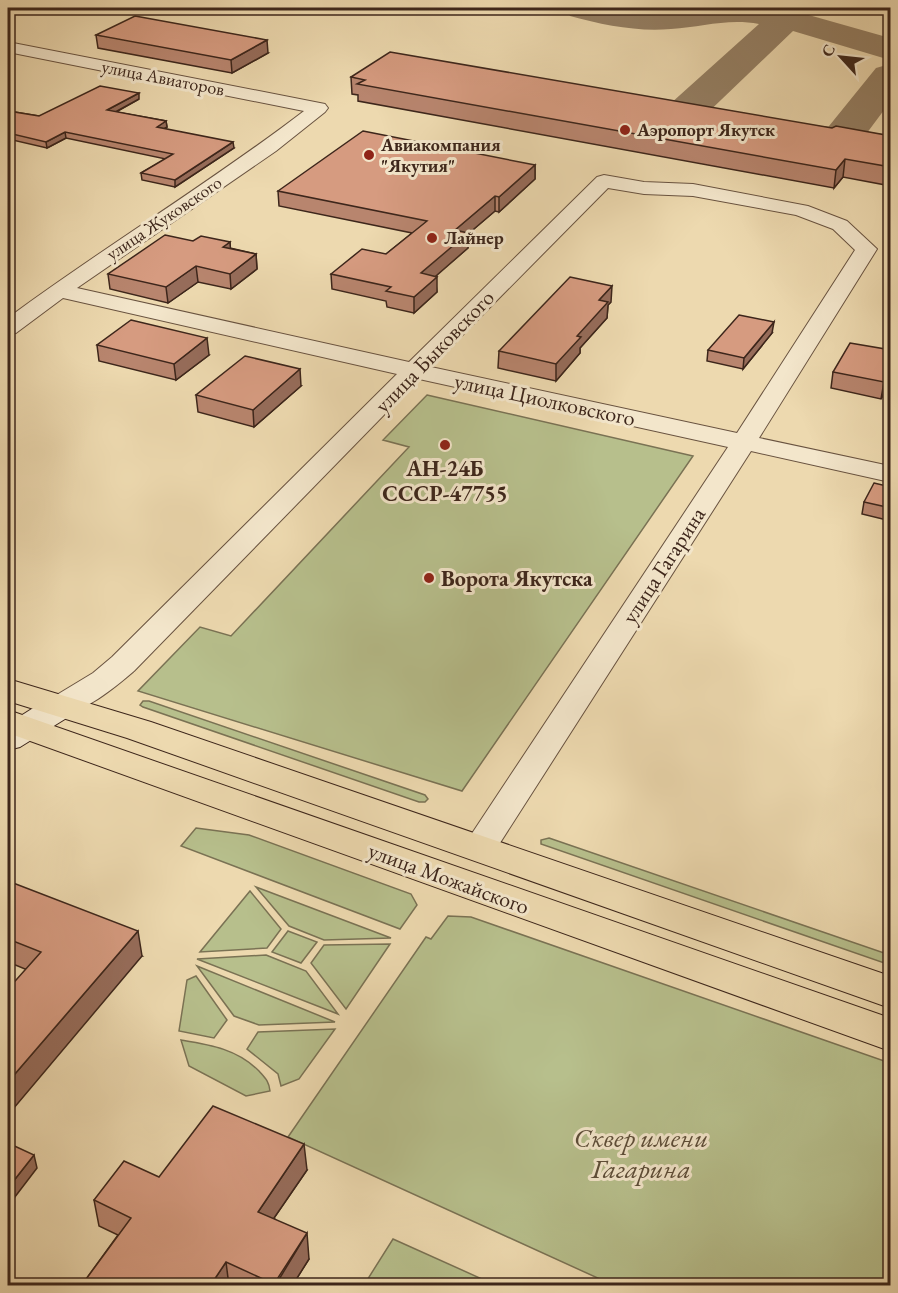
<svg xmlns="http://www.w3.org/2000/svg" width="898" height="1293" font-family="'EB Garamond',serif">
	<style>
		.green { fill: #b7bf8c; stroke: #7a7254; stroke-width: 1.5 }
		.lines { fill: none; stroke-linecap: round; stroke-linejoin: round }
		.taxiway { fill: #958065; fill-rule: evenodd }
		.street-casing { stroke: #695340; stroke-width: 2 }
		.secondary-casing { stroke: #3d261b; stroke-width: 2 }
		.primary-casing { stroke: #3d261b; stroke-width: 2 }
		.street { fill: #f3e6cb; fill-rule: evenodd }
		.secondary { fill: #f3e6cb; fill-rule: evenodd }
		.primary { fill: #edd9af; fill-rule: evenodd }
		.wall { fill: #b8856e; stroke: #3d261b; stroke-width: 1.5 }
		.shaded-wall { fill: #966c5a; stroke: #3d261b; stroke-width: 1.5 }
		.building { fill: #d69b80; stroke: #3d261b; stroke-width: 1.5 }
		.poi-dot { fill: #8f2418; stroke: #f3e6cb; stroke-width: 2 }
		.labels { text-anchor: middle; stroke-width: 6; stroke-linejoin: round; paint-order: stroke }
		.far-street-label { font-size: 18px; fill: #3d261b; stroke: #f3e6cb }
		.far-poi-label { font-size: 18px; font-weight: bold; fill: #3d261b; stroke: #f3e6cb; text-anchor: start }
		.street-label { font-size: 22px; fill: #3d261b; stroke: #f3e6cb }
		.poi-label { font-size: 22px; font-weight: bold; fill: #3d261b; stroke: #f3e6cb }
		.near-park-label { font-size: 27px; font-style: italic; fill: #5c4c37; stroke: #f3e6cb }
	</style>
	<rect width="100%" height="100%" fill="#edd9af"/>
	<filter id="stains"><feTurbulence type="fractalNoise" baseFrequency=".00333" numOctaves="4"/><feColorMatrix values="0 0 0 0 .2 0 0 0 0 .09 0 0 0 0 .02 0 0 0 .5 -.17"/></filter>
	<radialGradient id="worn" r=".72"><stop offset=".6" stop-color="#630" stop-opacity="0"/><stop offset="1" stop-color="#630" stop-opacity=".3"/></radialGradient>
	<path class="green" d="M 427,395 L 693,456 L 462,791 L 138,691 L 200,627 L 231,636 L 409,447 L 383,440 Z
		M 143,701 L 149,701 L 425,795 L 428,799 L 425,802 L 419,802 L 143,707 L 140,705 Z
		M 196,828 L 249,835 L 411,894 L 417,905 L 400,929 L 181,846 Z
		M 549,838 L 890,955 L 890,965 L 541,844 L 541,840 Z
		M 256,887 L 391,938 L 324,940 L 289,926 Z
		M 250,891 L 281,929 L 267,948 L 200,952 Z
		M 448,916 L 471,917 L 890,1063 L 890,1285 L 613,1285 L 288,1137 L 426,937 L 431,939 Z
		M 288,931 L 317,942 L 301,963 L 272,952 Z
		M 390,944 L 346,1009 L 311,963 L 324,945 Z
		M 266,955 L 306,971 L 338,1014 L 197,959 Z
		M 197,966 L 335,1022 L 259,1025 L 234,1016 Z
		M 196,976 L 227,1020 L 214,1038 L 179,1031 L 187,980 Z
		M 335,1029 L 299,1079 L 281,1086 L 278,1074 L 247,1049 L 258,1032 Z
		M 181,1040 C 211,1045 237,1049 259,1071 C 265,1078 269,1081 270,1091 L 246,1096 L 189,1066 Z
		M 393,1239 L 482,1279 L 478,1285 L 364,1285 Z"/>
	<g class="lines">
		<path class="taxiway" d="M 565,8 L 784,8 L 890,38 L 890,60 L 793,31 L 698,122 L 684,125 L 670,122 L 664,113 L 670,104 L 759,24 C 728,18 702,27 671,29 C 637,32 603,25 570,16 Z
			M 890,64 L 890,102 L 855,149 L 840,153 L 825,149 L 819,140 L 825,131 L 876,68 Z"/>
		<g class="street-casing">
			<path id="street" d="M 8,42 L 325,104 L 328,108 L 325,112 L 276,151 L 77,288 L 409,362 L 597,177 L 604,175 L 644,182 L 693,184 L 808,206 L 847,221 L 877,249 L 759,438 L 890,466 L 890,482 L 751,451 L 491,857 L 479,861 L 467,857 L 462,849 L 467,841 L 728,447 L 419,379 L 134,671 C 114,688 77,720 50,713 L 45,706 L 50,699 L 93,673 L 112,657 L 397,374 L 63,298 L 16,333 L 8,335 L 8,318 C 105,246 209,184 304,111 L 8,52 ZM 608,188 L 644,194 L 693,196 L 796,215 L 833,229 L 855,250 L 737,433 L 431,367 Z"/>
		</g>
		<g class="secondary-casing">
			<path id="secondary" d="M 61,695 L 73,698 L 78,706 L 73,714 L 20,747 L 8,750 L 8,724 L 49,698 Z"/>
		</g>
		<g class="primary-casing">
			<path id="primary" d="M 8,679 L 151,722 L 890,976 L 890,1008 L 127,738 L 8,701 Z
				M 8,710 L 890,1018 L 890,1051 L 8,733 Z"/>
		</g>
		<use href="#street" class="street"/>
		<use href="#secondary" class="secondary"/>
		<use href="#primary" class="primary"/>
	</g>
	<path class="wall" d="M 96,35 L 268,53 L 232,73 L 98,48 Z
		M 351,77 L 832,128 L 891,136 L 891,186 L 843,177 L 834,188 L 358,101 L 358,95 L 352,94 Z
		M 139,99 L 116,112 L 166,121 L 167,127 L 165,129 L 234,148 L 175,187 L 142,180 L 141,173 L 166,159 L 66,138 L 47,148 L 8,139 L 8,111 L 39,116 Z
		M 535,165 L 535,179 L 499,212 L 495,211 L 468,234 L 468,248 L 435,276 L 437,292 L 414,313 L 387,307 L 386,301 L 332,289 L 331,274 L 386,254 L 412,233 L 279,206 L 278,191 Z
		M 193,241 L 230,242 L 230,248 L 256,254 L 257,269 L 231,289 L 198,282 L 168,303 L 110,289 L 108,274 Z
		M 611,302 L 608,305 L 607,318 L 580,348 L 580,353 L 556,381 L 498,368 L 499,351 Z
		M 772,333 L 743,369 L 707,361 L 708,350 Z
		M 97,345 L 209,355 L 176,380 L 99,361 Z
		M 891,350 L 891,381 L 881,399 L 831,388 L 833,372 Z
		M 301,386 L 254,427 L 198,412 L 196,395 Z
		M 891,487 L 891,521 L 862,514 L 864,502 Z
		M 8,881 L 142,956 L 25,969 L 8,962 Z
		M 307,1170 L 274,1218 L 309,1259 L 292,1286 L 81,1286 L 118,1235 L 99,1226 L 94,1200 L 159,1177 Z"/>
	<path class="shaded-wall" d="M 267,40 L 268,53 L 232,73 L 231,60 Z
		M 139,93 L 139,99 L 108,116 L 107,110 Z
		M 166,121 L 167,127 L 157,133 L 157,127 Z
		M 65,132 L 66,138 L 47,148 L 46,142 Z
		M 233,142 L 234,148 L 175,187 L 175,180 Z
		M 845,159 L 843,177 L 834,188 L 836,170 Z
		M 535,165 L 535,179 L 499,212 L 499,197 Z
		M 495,196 L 495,211 L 468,234 L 468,248 L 421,289 L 421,273 L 455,230 Z
		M 230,242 L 231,257 L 223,247 Z
		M 256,254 L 257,269 L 231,289 L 230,274 Z
		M 196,266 L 198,282 L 168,303 L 166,287 Z
		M 437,277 L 437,292 L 414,313 L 414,297 Z
		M 612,286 L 611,302 L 608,305 L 607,318 L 580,348 L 580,353 L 556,381 L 556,364 L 577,336 L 599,300 Z
		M 774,322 L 772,333 L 743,369 L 744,358 Z
		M 207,338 L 209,355 L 176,380 L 174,364 Z
		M 300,369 L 301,386 L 254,427 L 253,410 Z
		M 891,370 L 891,381 L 881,399 L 884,382 Z
		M 138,931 L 142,956 L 8,1115 L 8,1082 Z
		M 304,1144 L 307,1170 L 261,1237 L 258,1212 Z
		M 34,1155 L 37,1168 L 8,1206 L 8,1188 Z
		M 307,1233 L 309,1259 L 292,1286 L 275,1286 Z
		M 226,1262 L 229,1286 L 210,1286 Z"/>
	<path class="building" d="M 135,16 L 267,40 L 231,60 L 96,35 Z
		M 390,52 L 832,128 L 836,126 L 891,136 L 891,167 L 845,159 L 836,170 L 357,84 L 365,80 L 351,77 Z
		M 100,86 L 139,93 L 107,110 L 166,121 L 157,127 L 233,142 L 175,180 L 141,173 L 173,154 L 65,132 L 46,142 L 8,133 L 8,111 L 39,116 Z
		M 363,131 L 535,165 L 499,197 L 495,196 L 455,230 L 468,233 L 421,273 L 437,277 L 414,297 L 386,291 L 391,287 L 331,274 L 362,249 L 386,254 L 427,221 L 278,191 Z
		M 165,235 L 193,241 L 201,236 L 230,242 L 223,247 L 256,254 L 230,274 L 196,266 L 166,287 L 108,274 Z
		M 570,277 L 612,286 L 599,300 L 608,302 L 577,336 L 581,337 L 556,364 L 499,351 Z
		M 739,315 L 774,322 L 744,358 L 708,350 Z
		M 131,320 L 207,338 L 174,364 L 97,345 Z
		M 850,343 L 891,350 L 891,370 L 884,382 L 833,372 Z
		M 245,356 L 300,369 L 253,410 L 196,395 Z
		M 874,483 L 891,487 L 891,508 L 864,502 Z
		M 8,881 L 138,931 L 8,1082 L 8,989 L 41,952 L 8,939 Z
		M 213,1106 L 304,1144 L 258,1212 L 307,1233 L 274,1284 L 226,1262 L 210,1286 L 81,1286 L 131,1218 L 94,1200 L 124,1161 L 159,1177 Z
		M 8,1143 L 34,1155 L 8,1188 Z
		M 599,1280 L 613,1286 L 597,1286 Z"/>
	<g class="poi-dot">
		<circle cx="625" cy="130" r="6"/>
		<circle cx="369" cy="155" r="6"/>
		<circle cx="432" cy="238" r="6"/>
		<circle cx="445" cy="445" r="6"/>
		<circle cx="429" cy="578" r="6"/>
	</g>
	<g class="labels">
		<g class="far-street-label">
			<text transform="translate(163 78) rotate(11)" y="6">улица Авиаторов</text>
			<text transform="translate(164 218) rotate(-34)" y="6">улица Жуковского</text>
		</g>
		<g class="far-poi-label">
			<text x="637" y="136">Аэропорт Якутск</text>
			<text x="381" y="151">Авиакомпания<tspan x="381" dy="21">"Якутия"</tspan></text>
			<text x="444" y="244">Лайнер</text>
		</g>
		<g class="street-label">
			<text transform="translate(434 351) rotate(-46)" y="8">улица Быковского</text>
			<text transform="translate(545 399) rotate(12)" y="8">улица Циолковского</text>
			<text transform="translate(663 565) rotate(-57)" y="8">улица Гагарина</text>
			<text transform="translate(449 878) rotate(20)" y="8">улица Можайского</text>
		</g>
		<g class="poi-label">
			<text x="445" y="476">АН-24Б<tspan x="445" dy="25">СССР-47755</tspan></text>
			<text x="441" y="586" text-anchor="start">Ворота Якутска</text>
		</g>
		<g class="near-park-label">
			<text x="641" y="1147">Сквер имени<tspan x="641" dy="31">Гагарина</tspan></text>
		</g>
	</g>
	<rect width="898" height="1293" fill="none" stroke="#edd9af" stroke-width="30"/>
	<rect x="9" y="9" width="880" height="1275" fill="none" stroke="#3d261b" stroke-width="3"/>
	<rect x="15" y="15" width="868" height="1263" fill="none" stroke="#3d261b" stroke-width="1.5"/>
	<g transform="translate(841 57) rotate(297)" stroke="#f3e6cb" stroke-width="4.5" paint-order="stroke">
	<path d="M0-4.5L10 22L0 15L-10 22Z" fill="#3d261b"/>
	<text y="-9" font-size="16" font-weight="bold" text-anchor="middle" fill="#3d261b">С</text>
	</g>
	<rect width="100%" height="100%" filter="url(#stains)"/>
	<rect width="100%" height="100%" fill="url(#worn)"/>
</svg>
